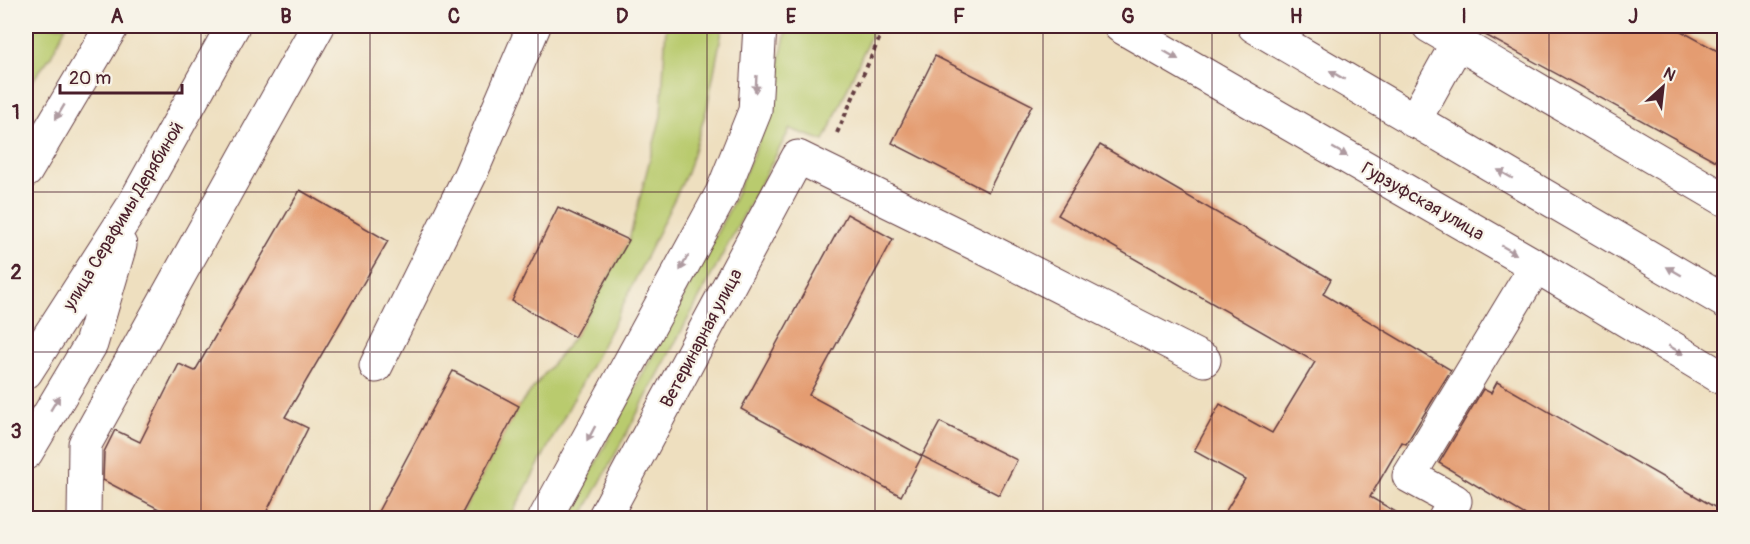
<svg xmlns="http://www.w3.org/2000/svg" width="1750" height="544" font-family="Pangolin,sans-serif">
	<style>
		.green { fill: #b9cb6e; stroke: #82754c; stroke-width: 1.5 }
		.building { fill: #e49c71 }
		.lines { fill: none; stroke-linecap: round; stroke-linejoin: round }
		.minor-casing { stroke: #633c41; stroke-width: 35 }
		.major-casing { stroke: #633c41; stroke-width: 35 }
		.path { stroke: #633c41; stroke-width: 4; stroke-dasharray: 4.5 4.5; stroke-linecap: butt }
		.minor { stroke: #fff; stroke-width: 33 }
		.major { stroke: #fff; stroke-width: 33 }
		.oneway { fill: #ae9aa0 }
		.grid { fill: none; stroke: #4a1f2b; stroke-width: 1.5; stroke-opacity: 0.55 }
		.labels { text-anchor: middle; stroke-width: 4.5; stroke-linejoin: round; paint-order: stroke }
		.street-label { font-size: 18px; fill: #4a1f2b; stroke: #f7f3e8 }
		.neatline { fill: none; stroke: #4a1f2b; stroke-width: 2 }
		.grid-label { font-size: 20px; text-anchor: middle; font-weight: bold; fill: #4a1f2b }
	</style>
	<rect width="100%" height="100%" fill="#f7f3e8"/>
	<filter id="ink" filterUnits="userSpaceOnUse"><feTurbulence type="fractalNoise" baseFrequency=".0167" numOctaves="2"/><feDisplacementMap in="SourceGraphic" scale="12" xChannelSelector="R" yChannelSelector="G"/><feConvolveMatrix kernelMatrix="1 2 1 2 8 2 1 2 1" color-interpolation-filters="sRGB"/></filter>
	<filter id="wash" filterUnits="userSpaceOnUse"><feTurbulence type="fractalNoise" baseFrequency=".008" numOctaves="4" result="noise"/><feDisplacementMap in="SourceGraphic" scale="24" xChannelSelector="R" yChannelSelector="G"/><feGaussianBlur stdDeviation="1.35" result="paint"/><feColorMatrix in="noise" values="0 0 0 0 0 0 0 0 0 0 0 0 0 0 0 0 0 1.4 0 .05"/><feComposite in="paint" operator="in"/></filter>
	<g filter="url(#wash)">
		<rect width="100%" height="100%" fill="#eedfbf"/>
		<path class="green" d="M 26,26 L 66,26 L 51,56 L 26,89 Z
			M 666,26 L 723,26 L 707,108 L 687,173 L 615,321 L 510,518 L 460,518 L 519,406 L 574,337 L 629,240 L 661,116 Z
			M 787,26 L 875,26 L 824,141 L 790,129 L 581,518 L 567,518 L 730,208 L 766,124 Z"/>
		<g id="blocks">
			<path class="building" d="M 1469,26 L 1672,26 L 1725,55 L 1725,166 Z
				M 935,56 L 1032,105 L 988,192 L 892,143 Z
				M 1100,145 L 1331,279 L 1323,294 L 1451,370 L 1406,444 L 1402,442 L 1370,497 L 1408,519 L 1221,519 L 1245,479 L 1194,451 L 1220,404 L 1272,433 L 1315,362 L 1058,215 Z
				M 300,190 L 388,241 L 285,417 L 308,428 L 263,519 L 178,519 L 103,480 L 104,452 L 115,430 L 140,442 L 179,364 L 195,371 Z
				M 558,207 L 629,240 L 574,337 L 512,301 Z
				M 847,214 L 893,239 L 809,395 L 922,456 L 901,496 L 741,409 Z
				M 453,371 L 519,406 L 459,519 L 374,519 Z
				M 1497,382 L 1725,513 L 1725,519 L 1532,519 L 1439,463 L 1483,389 L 1491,393 Z
				M 940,422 L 1017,460 L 999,495 L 922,456 Z"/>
		</g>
	</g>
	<g filter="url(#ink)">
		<use href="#blocks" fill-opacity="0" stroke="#633c41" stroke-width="1.5"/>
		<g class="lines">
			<g class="minor-casing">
				<path id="minor" d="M 1429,26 L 1724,199
					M 1414,121 L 1458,42
					M 376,366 L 470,175 L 534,26
					M 84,518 L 85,444 L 318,26
					M 604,518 L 798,157 L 978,245 L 1204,360
					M 1445,518 L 1455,501 L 1409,476 L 1536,266"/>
			</g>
			<g class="major-casing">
				<path id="major" d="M 1120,26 L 1536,266 L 1724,379
					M 1254,26 L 1724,301
					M 26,171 L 112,26
					M 26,372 L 131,209 L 233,26
					M 26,453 L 91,344 L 120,245
					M 545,518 L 722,193 L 755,111 L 760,26"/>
			</g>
			<path class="path" d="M 837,133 L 885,26
				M 26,504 L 33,489"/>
			<use href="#minor" class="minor"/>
			<use href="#major" class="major"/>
		</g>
		<defs><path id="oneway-solid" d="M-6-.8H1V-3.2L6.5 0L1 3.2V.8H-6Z" transform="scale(1.5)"/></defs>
		<g class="oneway">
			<use href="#oneway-solid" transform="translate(1171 55) rotate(30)"/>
			<use href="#oneway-solid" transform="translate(1337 75) rotate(-149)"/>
			<use href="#oneway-solid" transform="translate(756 84) rotate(93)"/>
			<use href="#oneway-solid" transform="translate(60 112) rotate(121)"/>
			<use href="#oneway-solid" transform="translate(1340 152) rotate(30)"/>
			<use href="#oneway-solid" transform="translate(1505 174) rotate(-150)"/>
			<use href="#oneway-solid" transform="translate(1509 250) rotate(30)"/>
			<use href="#oneway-solid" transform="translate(684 263) rotate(118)"/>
			<use href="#oneway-solid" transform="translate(1674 271) rotate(-150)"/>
			<use href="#oneway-solid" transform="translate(1676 350) rotate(31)"/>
			<use href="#oneway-solid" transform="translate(55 403) rotate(-59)"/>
			<use href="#oneway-solid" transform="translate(591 434) rotate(118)"/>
		</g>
	</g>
	<path class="grid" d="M 201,26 L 201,518M 370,26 L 370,518M 538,26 L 538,518M 707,26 L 707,518M 875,26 L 875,518M 1043,26 L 1043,518M 1212,26 L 1212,518M 1380,26 L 1380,518M 1549,26 L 1549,518M 26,192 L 1724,192M 26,352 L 1724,352"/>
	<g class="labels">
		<g class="street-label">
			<text transform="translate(1423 201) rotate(30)" y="6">Гурзуфская улица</text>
			<text transform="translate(123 216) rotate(-59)" y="6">улица Серафимы Дерябиной</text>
			<text transform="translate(701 338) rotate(-62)" y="6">Ветеринарная улица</text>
		</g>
	</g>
	<rect width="1750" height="544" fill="none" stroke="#f7f3e8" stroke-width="66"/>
	<g transform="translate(1663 87) rotate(27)" stroke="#f7f3e8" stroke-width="4.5" paint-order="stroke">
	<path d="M0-4.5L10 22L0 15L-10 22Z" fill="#4a1f2b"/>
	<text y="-9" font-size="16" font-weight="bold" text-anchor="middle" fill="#4a1f2b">N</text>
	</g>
	<path d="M60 84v9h122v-9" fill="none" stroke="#4a1f2b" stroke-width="3"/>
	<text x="69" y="84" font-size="18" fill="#4a1f2b" stroke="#f7f3e8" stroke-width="4.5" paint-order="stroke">20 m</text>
	<rect x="33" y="33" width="1684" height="478" class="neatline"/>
	<g class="grid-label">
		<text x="117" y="23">A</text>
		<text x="286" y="23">B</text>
		<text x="454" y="23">C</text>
		<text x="622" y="23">D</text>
		<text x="791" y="23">E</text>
		<text x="959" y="23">F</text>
		<text x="1128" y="23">G</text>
		<text x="1296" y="23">H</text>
		<text x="1464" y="23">I</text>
		<text x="1633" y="23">J</text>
		<text x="16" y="119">1</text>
		<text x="16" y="279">2</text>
		<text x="16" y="438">3</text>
	</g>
</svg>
